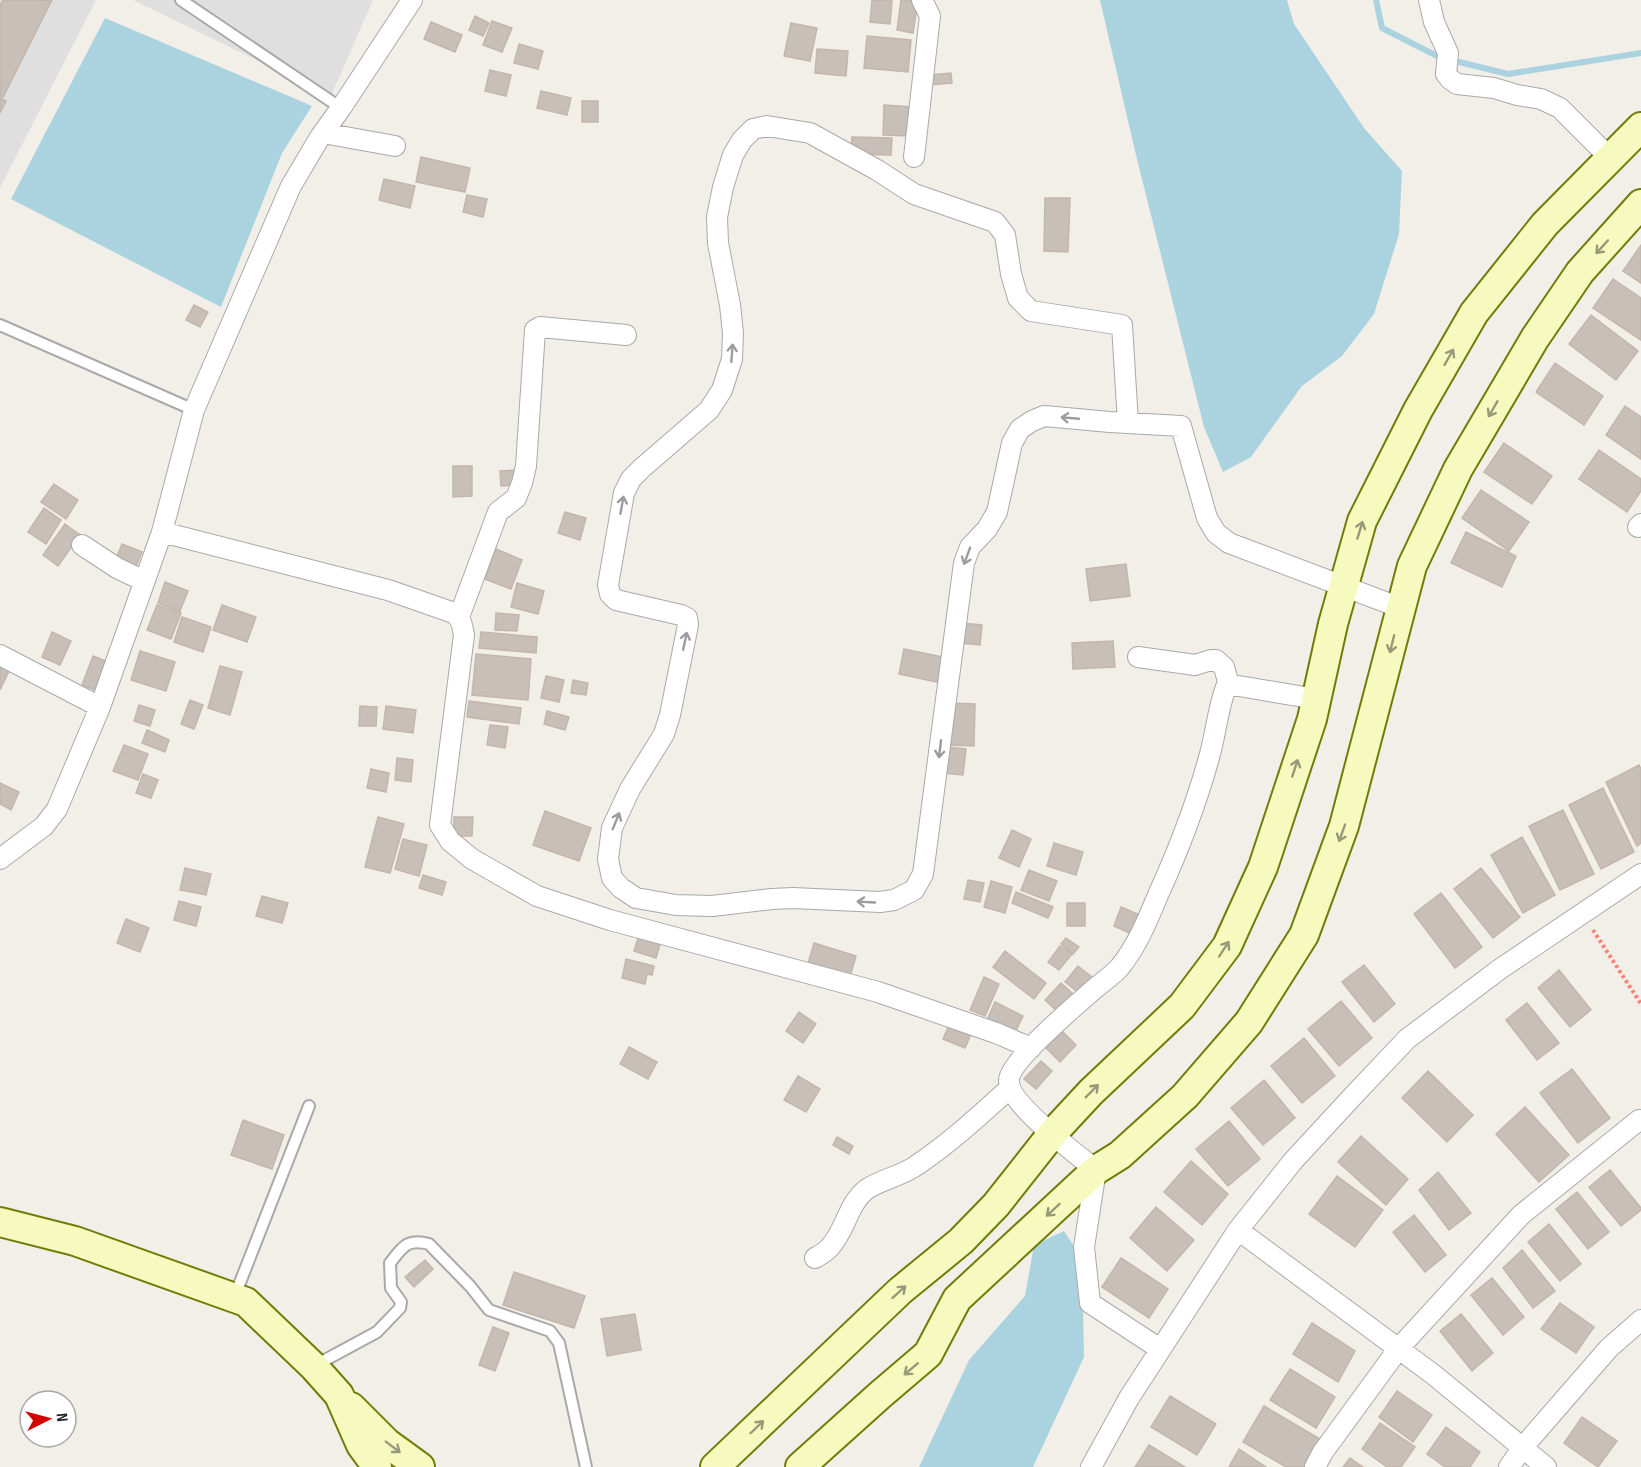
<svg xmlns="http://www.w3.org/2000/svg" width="1641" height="1467" font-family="'Sofia Sans Condensed',sans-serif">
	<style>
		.residential { fill: #e0dfdf }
		.water { fill: #aad3df }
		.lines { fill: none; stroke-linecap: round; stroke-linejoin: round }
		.stream { stroke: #aad3df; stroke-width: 6 }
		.building { fill: #c7bfb8; stroke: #c4b6ab; stroke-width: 1.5 }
		.lane-casing { stroke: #a9a9a9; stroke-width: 14 }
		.street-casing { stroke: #a9a9a9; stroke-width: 22 }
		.secondary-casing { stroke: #707d05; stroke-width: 32 }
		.path { stroke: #fa8072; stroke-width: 4; stroke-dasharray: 3 3; stroke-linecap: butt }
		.lane { stroke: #fff; stroke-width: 10 }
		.street { stroke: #fff; stroke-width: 20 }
		.secondary { stroke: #f7fabf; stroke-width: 28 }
		.oneway { stroke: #979978 }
		.oneway2 { stroke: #9c9c9c }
	</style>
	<rect width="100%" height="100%" fill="#f2efe9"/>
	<path class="residential" d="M 0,0 L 96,0 L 0,188 Z
		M 133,0 L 373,0 L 331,96 Z"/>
	<path class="water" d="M 1100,0 L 1287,0 L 1294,24 L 1364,128 L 1402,171 L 1399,234 L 1374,314 L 1342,356 L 1302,386 L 1251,457 L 1223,472 L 1204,427 L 1135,151 Z
		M 105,18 L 312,106 L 282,153 L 221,307 L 11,199 Z
		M 1064,1231 L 1082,1258 L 1084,1357 L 1033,1467 L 919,1467 L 969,1360 L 1025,1296 L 1034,1245 Z"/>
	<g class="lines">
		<path class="stream" d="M 1376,0 L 1382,28 L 1439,57 L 1508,74 L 1641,53"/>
	</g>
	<path class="building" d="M 3,0 L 52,0 L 3,97 L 0,96 L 0,6 Z
		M 872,0 L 892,0 L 890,24 L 870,22 Z
		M 901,0 L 918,0 L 913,33 L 897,30 Z
		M 475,16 L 489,23 L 483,36 L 469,30 Z
		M 492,21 L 512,28 L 502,52 L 483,45 Z
		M 431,22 L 462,35 L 455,52 L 424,39 Z
		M 791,23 L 817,28 L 810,61 L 784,56 Z
		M 867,36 L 911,40 L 908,72 L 864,68 Z
		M 519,44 L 543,51 L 538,69 L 514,63 Z
		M 817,49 L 848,51 L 846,76 L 815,73 Z
		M 490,70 L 511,75 L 506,96 L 485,91 Z
		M 951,73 L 952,83 L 930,85 L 930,75 Z
		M 541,91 L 571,98 L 567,115 L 537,108 Z
		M 0,98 L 6,101 L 0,113 Z
		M 582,101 L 598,101 L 598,122 L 582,122 Z
		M 884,105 L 912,107 L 910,136 L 883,135 Z
		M 852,137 L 892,138 L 891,155 L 851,154 Z
		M 421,157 L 470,168 L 465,192 L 416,182 Z
		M 384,179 L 415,186 L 410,208 L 379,200 Z
		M 467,195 L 487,199 L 483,217 L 463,212 Z
		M 1045,198 L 1070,198 L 1068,252 L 1044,251 Z
		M 1641,245 L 1641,283 L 1623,271 Z
		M 1613,279 L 1641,298 L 1641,340 L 1593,308 Z
		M 194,305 L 208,312 L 200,327 L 186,320 Z
		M 1591,315 L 1638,351 L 1616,380 L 1569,344 Z
		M 1555,363 L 1603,396 L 1584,425 L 1536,392 Z
		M 1625,406 L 1641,417 L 1641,459 L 1606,435 Z
		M 1504,443 L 1552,476 L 1532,504 L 1484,472 Z
		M 1599,450 L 1641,479 L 1641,491 L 1627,512 L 1579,479 Z
		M 453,466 L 472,466 L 472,496 L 453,497 Z
		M 517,470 L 518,485 L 501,486 L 500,471 Z
		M 54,484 L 78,500 L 66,519 L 41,502 Z
		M 1481,490 L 1529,522 L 1509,551 L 1462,518 Z
		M 44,508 L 61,520 L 46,544 L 28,532 Z
		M 565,512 L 586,518 L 580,540 L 558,533 Z
		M 65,524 L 80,535 L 58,566 L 43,555 Z
		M 1466,532 L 1516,556 L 1502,587 L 1451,563 Z
		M 122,544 L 142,552 L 135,569 L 115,561 Z
		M 496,549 L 522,560 L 511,589 L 485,579 Z
		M 1126,564 L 1130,596 L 1090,601 L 1086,569 Z
		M 165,582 L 188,591 L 180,611 L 158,603 Z
		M 517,583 L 544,591 L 538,614 L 511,607 Z
		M 157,605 L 181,613 L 171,639 L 147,630 Z
		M 222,605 L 256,617 L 247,642 L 213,630 Z
		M 496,613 L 519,615 L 517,631 L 495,630 Z
		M 182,617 L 211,627 L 203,652 L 174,642 Z
		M 962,623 L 982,625 L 980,645 L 960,643 Z
		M 52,632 L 71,641 L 60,665 L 42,657 Z
		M 481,632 L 537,637 L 536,653 L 479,648 Z
		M 1113,641 L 1115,667 L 1073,669 L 1072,643 Z
		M 904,649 L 943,657 L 937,682 L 899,674 Z
		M 140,651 L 175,662 L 166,691 L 131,680 Z
		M 476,654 L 531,659 L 528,700 L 472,695 Z
		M 93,656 L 111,663 L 100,692 L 82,685 Z
		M 0,664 L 10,669 L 0,690 Z
		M 220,666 L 242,672 L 230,715 L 208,708 Z
		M 546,676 L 564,680 L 559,702 L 541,698 Z
		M 573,680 L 588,683 L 586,695 L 571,693 Z
		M 190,700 L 203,705 L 194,729 L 181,724 Z
		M 469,701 L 521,708 L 519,724 L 467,717 Z
		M 948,703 L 975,704 L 974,746 L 946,745 Z
		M 139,705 L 155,710 L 150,726 L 134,721 Z
		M 360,706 L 377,707 L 376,726 L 359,726 Z
		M 386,706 L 416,710 L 413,733 L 383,729 Z
		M 547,711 L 569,717 L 565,730 L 544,724 Z
		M 490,725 L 508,727 L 505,748 L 487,745 Z
		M 147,730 L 169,740 L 165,752 L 142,743 Z
		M 124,745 L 148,754 L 138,780 L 113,771 Z
		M 947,747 L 966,749 L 963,775 L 943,773 Z
		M 397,758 L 413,760 L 411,782 L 395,780 Z
		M 1639,765 L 1641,769 L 1641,843 L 1637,846 L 1606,782 Z
		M 371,769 L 389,773 L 386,792 L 367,788 Z
		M 143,774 L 158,780 L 151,798 L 136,793 Z
		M 0,783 L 19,792 L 11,810 L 0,804 Z
		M 1603,788 L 1634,852 L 1601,869 L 1569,805 Z
		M 1563,810 L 1594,874 L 1560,890 L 1529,826 Z
		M 545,811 L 591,828 L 579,861 L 533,845 Z
		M 378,817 L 404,824 L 390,873 L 365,867 Z
		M 454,817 L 473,817 L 472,836 L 454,836 Z
		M 1012,830 L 1031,839 L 1019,867 L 999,858 Z
		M 1522,837 L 1555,895 L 1523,913 L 1491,855 Z
		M 403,839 L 427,845 L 419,876 L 395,869 Z
		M 1054,843 L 1083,852 L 1076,875 L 1047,866 Z
		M 185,868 L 211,874 L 206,895 L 180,890 Z
		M 1481,868 L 1520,917 L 1493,938 L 1454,889 Z
		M 1029,870 L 1057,881 L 1049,901 L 1021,890 Z
		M 423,875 L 446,882 L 442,895 L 419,888 Z
		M 968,880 L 984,883 L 980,902 L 964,899 Z
		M 991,881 L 1012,887 L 1005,913 L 984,907 Z
		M 1016,892 L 1053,907 L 1048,918 L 1012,903 Z
		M 1441,893 L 1482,947 L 1455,968 L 1414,914 Z
		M 262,896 L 288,903 L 282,923 L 256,916 Z
		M 179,901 L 201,907 L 196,926 L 174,920 Z
		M 1067,903 L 1085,903 L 1085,926 L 1067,926 Z
		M 1121,907 L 1142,916 L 1134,935 L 1114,926 Z
		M 126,919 L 149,928 L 140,952 L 117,943 Z
		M 639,935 L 661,941 L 656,958 L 634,951 Z
		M 1066,938 L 1079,947 L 1073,954 L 1061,944 Z
		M 814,943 L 856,956 L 849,980 L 807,967 Z
		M 1060,946 L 1072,954 L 1059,970 L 1048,962 Z
		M 1005,951 L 1046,983 L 1034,999 L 993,967 Z
		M 626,959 L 654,966 L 652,975 L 647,974 L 645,984 L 622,978 Z
		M 1364,965 L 1395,1004 L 1374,1022 L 1342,982 Z
		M 1078,966 L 1092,977 L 1079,993 L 1065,982 Z
		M 1559,970 L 1591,1010 L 1570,1027 L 1538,988 Z
		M 984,977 L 999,984 L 985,1016 L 970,1010 Z
		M 1061,983 L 1073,994 L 1058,1012 L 1045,1000 Z
		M 1341,1001 L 1372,1038 L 1339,1066 L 1308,1029 Z
		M 995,1002 L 1023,1016 L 1014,1035 L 986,1022 Z
		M 1527,1003 L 1559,1043 L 1537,1060 L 1506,1020 Z
		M 799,1012 L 816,1024 L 803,1043 L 786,1031 Z
		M 950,1023 L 972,1032 L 965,1048 L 943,1039 Z
		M 1062,1031 L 1076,1045 L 1060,1062 L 1046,1048 Z
		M 1304,1038 L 1335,1076 L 1302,1103 L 1271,1066 Z
		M 629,1047 L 657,1062 L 648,1079 L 620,1064 Z
		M 1041,1061 L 1052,1071 L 1036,1089 L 1024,1079 Z
		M 1572,1069 L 1610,1118 L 1578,1143 L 1540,1093 Z
		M 1428,1071 L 1473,1115 L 1447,1142 L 1402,1098 Z
		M 798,1076 L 820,1089 L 806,1112 L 784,1100 Z
		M 1264,1080 L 1295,1118 L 1263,1145 L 1231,1108 Z
		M 1525,1107 L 1569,1155 L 1539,1182 L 1496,1134 Z
		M 243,1120 L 284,1135 L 272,1169 L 231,1155 Z
		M 1229,1121 L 1260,1159 L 1228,1186 L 1196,1149 Z
		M 1361,1136 L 1408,1179 L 1386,1205 L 1338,1162 Z
		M 837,1137 L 853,1146 L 849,1154 L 833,1145 Z
		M 1191,1161 L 1228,1194 L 1202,1225 L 1164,1192 Z
		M 1610,1170 L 1641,1208 L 1641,1210 L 1621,1226 L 1589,1187 Z
		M 1438,1172 L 1471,1213 L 1449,1230 L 1419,1190 Z
		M 1337,1176 L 1383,1210 L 1355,1247 L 1309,1214 Z
		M 1577,1192 L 1609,1232 L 1588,1249 L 1556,1209 Z
		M 1156,1207 L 1194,1240 L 1167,1271 L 1130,1238 Z
		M 1414,1215 L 1446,1255 L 1425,1272 L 1393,1232 Z
		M 1549,1224 L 1581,1264 L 1560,1281 L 1528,1242 Z
		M 1522,1250 L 1555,1291 L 1533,1308 L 1503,1268 Z
		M 1121,1258 L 1168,1289 L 1149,1318 L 1102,1287 Z
		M 425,1260 L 433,1269 L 414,1287 L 405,1277 Z
		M 514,1272 L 585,1296 L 574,1328 L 503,1305 Z
		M 1492,1278 L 1524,1317 L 1503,1335 L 1471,1295 Z
		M 1560,1303 L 1594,1327 L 1576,1353 L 1541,1329 Z
		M 635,1314 L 641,1350 L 607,1356 L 601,1319 Z
		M 1461,1314 L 1493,1353 L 1472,1371 L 1440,1331 Z
		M 1312,1323 L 1355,1351 L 1338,1382 L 1293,1354 Z
		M 493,1327 L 509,1333 L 495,1371 L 479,1365 Z
		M 1290,1369 L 1335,1397 L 1316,1428 L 1270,1400 Z
		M 1397,1391 L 1432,1415 L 1413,1442 L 1379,1417 Z
		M 1170,1396 L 1216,1424 L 1197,1455 L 1151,1427 Z
		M 1264,1406 L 1320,1439 L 1304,1467 L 1286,1467 L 1243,1442 Z
		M 1582,1417 L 1617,1441 L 1598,1467 L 1564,1443 Z
		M 1380,1423 L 1415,1447 L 1401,1467 L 1387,1467 L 1362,1449 Z
		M 1446,1427 L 1480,1452 L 1470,1467 L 1445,1467 L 1427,1454 Z
		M 1149,1445 L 1185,1467 L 1135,1467 Z
		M 1239,1449 L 1266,1467 L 1229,1467 Z
		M 1350,1458 L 1363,1467 L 1343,1467 Z"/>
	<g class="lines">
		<g class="lane-casing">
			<path id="lane" d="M 181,0 L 341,108
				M 0,325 L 194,410
				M 234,1298 L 309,1106
				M 314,1366 L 377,1332 L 400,1308 L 401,1302 L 391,1288 L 390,1263 C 402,1248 406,1238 429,1244 L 470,1286 L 489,1310 L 550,1331 L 559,1343 L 586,1467"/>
		</g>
		<g class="street-casing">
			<path id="street" d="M 1429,0 L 1434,22 L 1448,53 L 1446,74 L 1450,79 L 1457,84 L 1494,88 L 1517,95 L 1541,99 L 1560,108 L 1610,158
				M 323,133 L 395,146
				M 914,157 L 930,16 L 922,0
				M 1128,423 L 1122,325 L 1031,311 L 1018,298 L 1011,274 L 1005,235 L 995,222 L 914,194 L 877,170 L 810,133 L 767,126 L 753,129 L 742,140 L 733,155 L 723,187 L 717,217 L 718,243 L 730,305 L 733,333 L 732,359 L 722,390 L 709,410 L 642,468 L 631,479 L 624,493 L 608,585 L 610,594 L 616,600 L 681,615 L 687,618 L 688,625 L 670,715 L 664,734 L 630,789 L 612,828 L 608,859 L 612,878 L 621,888 L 636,898 L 676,905 L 712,906 L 772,899 L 793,898 L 880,902 L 894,900 L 914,890 L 923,874 L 964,563 L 970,547 L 987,529 L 997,512 L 1012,443 L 1020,429 L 1032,421 L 1044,416 L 1110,422 L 1181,426 L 1207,518 L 1216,533 L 1229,543 L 1401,608
				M 1638,527 L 1641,524
				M 162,532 L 388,590 L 454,613 C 462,620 462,625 464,635 L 440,825 L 450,841 L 472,859 L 537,896 L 610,920 L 878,992 L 996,1033 L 1031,1048
				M 82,545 L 117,568 L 144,581
				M 459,617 L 498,512 L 516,498 L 522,483 L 526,466 L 535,330 L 540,327 L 626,335
				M 0,655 L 100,707
				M 1138,657 L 1195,665 L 1211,660 L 1216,660 L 1224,667 L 1229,685
				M 0,859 L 44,826 L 57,809 L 100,707 L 162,532 L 194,410 L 291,186 L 320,137 L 341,108 L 412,0
				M 1238,1230 L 1434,1375 L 1546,1467
				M 815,1258 C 820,1255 826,1252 830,1247 C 846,1230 848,1203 867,1189 C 882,1179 902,1176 917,1165 C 950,1143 980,1115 1010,1088
				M 1160,1349 L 1090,1303 L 1084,1247 L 1096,1170 C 1078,1155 1007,1103 1009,1080 C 1010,1061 1076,1005 1092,991 C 1101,983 1112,976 1120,967 C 1137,946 1148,919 1158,895 C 1179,849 1197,802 1210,754 C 1216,732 1218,708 1226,687 L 1233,685 L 1316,699
				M 1091,1467 L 1129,1398 L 1238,1230 L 1293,1161 L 1353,1096 L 1407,1039 L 1500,969 L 1641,874
				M 1315,1467 L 1323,1452 L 1399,1348 L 1521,1215 L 1639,1120
				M 1509,1467 L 1523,1447 L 1609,1348 L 1641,1320"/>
		</g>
		<g class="secondary-casing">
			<path id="secondary" d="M 0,1222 L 75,1241 L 246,1302 L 314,1367 L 339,1395 L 361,1445 L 377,1467
				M 351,1407 L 387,1443 L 420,1467
				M 715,1467 L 900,1291 L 961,1241 L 996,1205 L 1052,1134 L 1091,1092 L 1182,1006 L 1227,946 L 1263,867 L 1312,719 L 1333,624 L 1362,521 L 1418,410 L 1474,313 L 1545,224 L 1641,127
				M 800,1467 L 880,1395 L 928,1354 L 957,1299 L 1096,1170 L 1120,1155 L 1185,1096 L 1249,1022 L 1304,935 L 1344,826 L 1412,566 L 1458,469 L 1535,338 L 1580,272 L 1641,204"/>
		</g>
		<path class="path" d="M 1593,930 L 1641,1004"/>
		<use href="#lane" class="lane"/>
		<use href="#street" class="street"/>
		<use href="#secondary" class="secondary"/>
	</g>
	<defs><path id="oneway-shaft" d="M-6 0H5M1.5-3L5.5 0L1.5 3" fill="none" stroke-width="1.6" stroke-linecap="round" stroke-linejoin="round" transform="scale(1.5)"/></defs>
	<g class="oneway">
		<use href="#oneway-shaft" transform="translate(1602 247) rotate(132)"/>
		<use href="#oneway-shaft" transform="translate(1449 357) rotate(-60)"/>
		<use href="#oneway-shaft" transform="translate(1493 409) rotate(120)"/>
		<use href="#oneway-shaft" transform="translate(1360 530) rotate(-73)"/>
		<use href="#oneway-shaft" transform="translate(1392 644) rotate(104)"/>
		<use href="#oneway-shaft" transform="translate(1295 768) rotate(-72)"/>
		<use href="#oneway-shaft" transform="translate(1342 833) rotate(110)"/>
		<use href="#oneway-shaft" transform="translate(1224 949) rotate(-57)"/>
		<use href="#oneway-shaft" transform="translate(1092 1091) rotate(-45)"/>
		<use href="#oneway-shaft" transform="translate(1053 1210) rotate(137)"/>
		<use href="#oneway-shaft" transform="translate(899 1292) rotate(-42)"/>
		<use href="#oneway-shaft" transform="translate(911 1369) rotate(140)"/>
		<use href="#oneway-shaft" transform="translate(757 1427) rotate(-44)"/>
		<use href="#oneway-shaft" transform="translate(393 1447) rotate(37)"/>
	</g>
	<g class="oneway2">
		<use href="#oneway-shaft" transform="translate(732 353) rotate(-86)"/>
		<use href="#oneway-shaft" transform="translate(1070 418) rotate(-175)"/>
		<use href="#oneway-shaft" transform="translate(622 505) rotate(-80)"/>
		<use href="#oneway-shaft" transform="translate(967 556) rotate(110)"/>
		<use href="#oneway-shaft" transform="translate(685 641) rotate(-78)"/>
		<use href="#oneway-shaft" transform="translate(940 749) rotate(97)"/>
		<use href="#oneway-shaft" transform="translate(616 821) rotate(-68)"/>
		<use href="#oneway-shaft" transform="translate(866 902) rotate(-177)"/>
	</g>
	<g transform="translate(48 1419) rotate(84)"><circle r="28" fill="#ffffff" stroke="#a7a7a7" stroke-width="1.5"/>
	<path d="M0-4.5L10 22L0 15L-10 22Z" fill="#d40000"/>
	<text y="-9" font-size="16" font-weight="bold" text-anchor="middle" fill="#222222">N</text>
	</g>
</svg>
